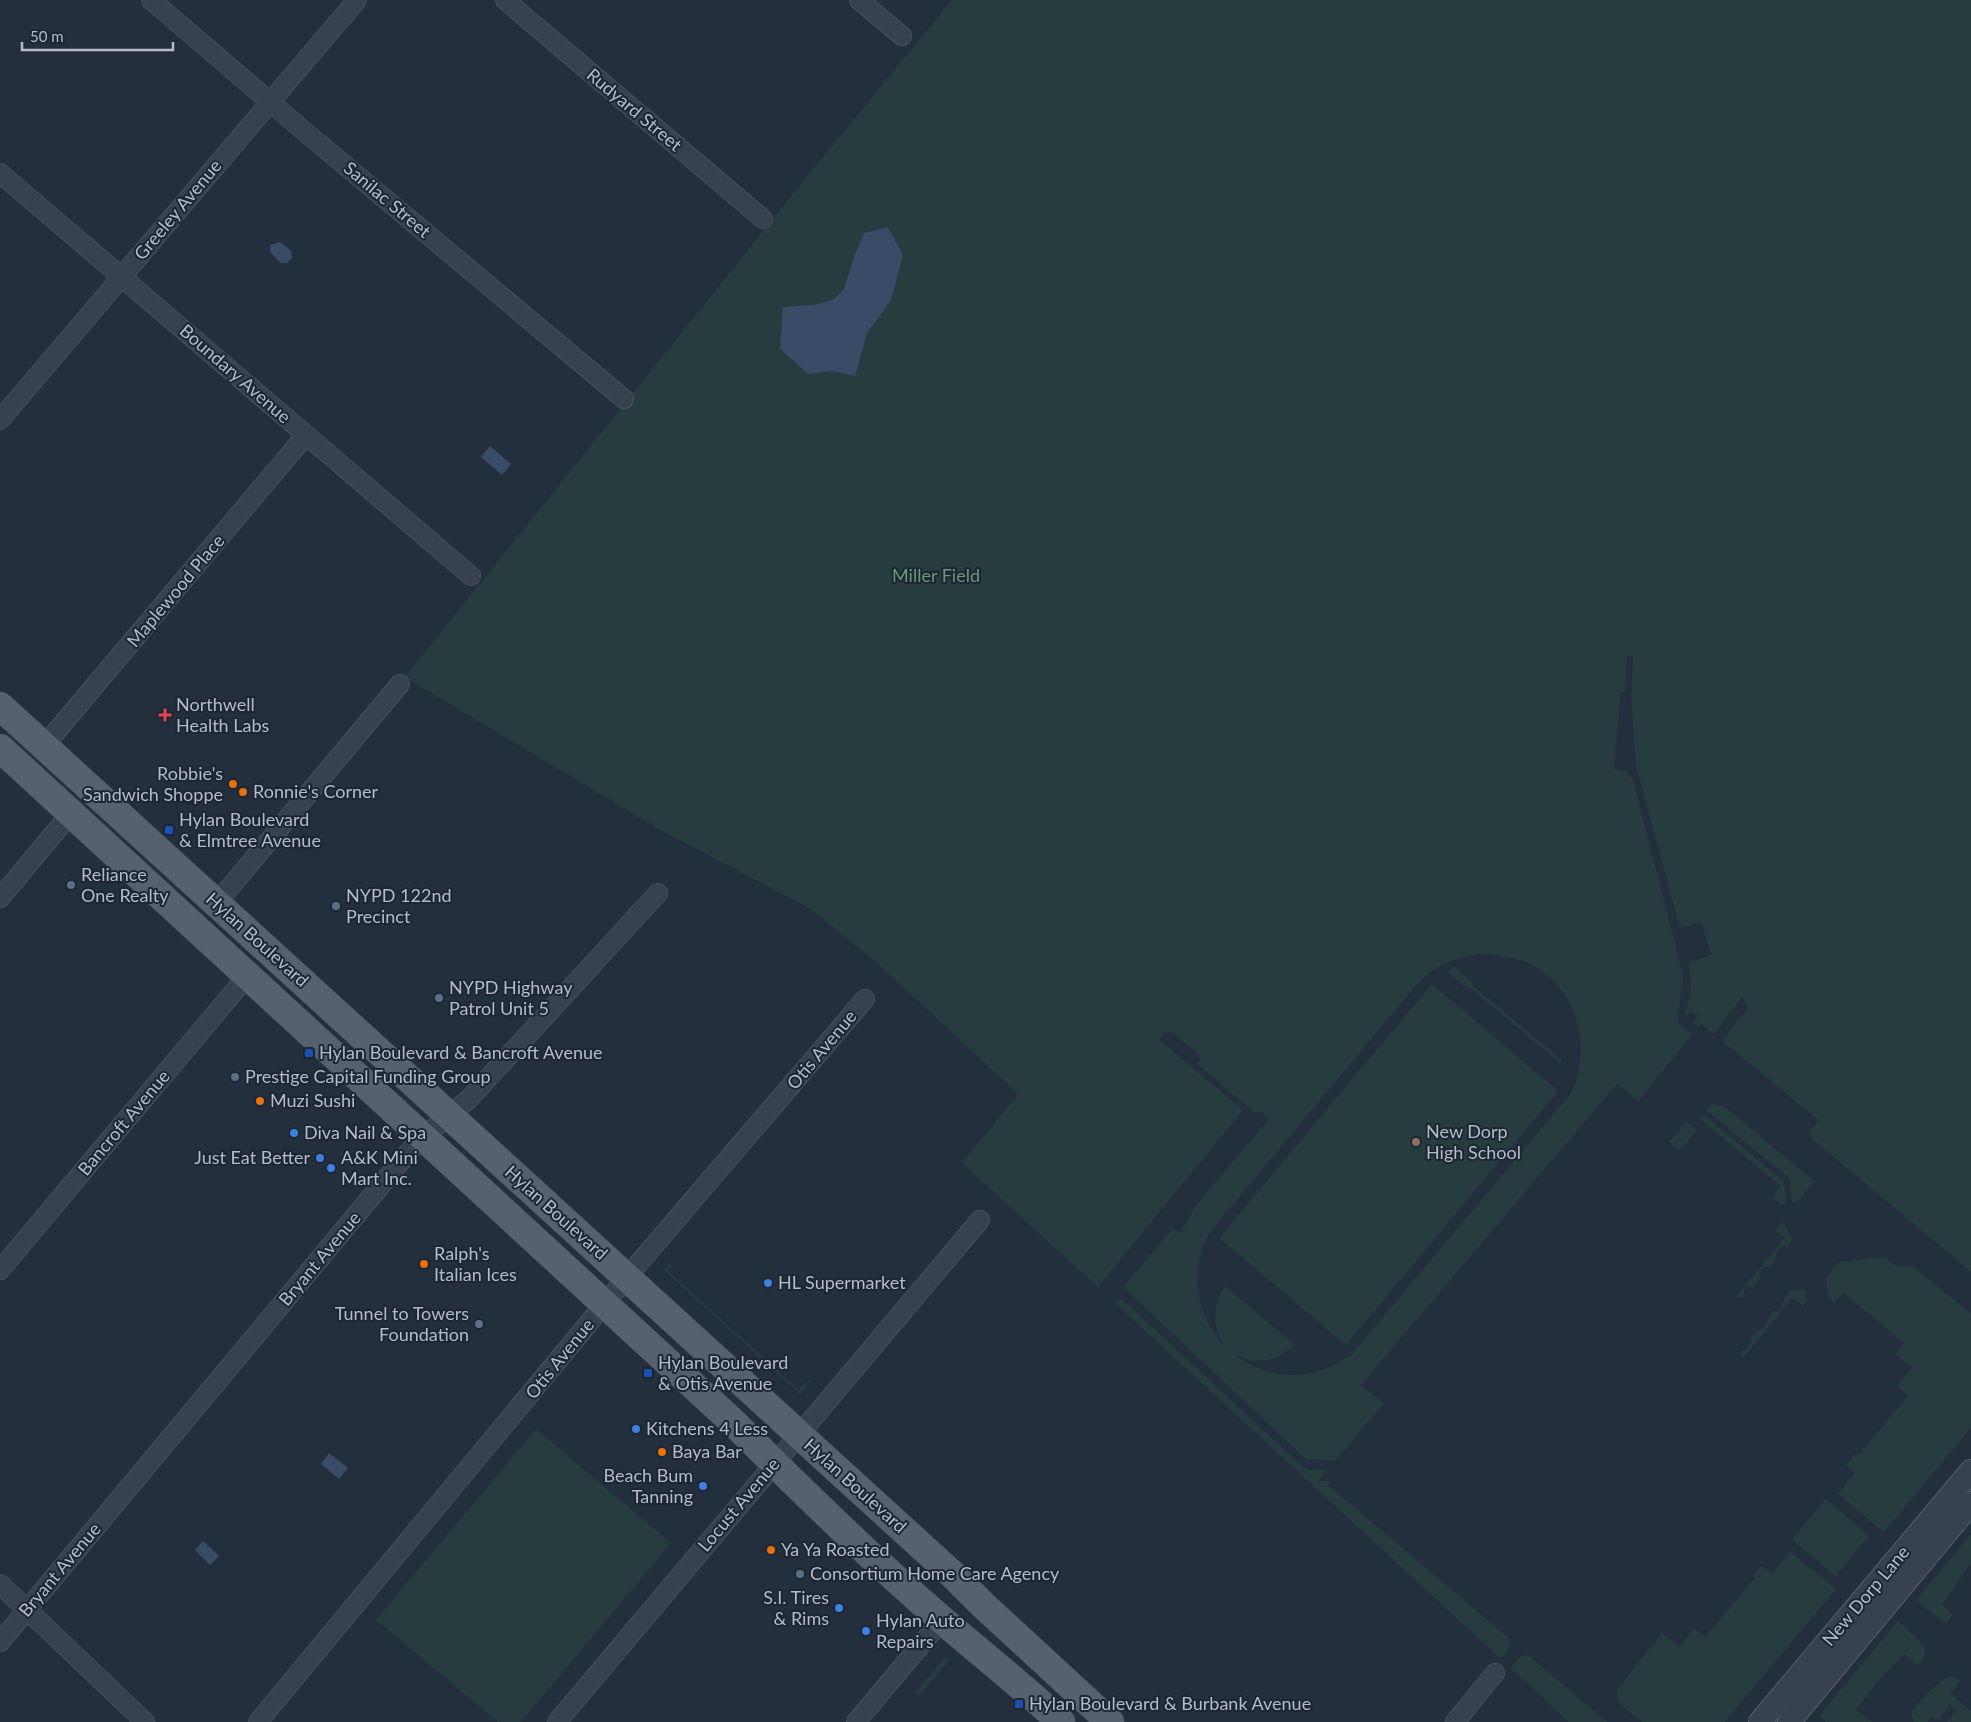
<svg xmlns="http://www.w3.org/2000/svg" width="1971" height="1722" font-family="Lato,sans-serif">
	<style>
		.green { fill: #263c3f; fill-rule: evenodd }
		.water { fill: #394c67 }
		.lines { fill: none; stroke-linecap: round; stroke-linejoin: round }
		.minor-casing { stroke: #565f6c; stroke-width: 20 }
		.tertiary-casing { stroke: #565f6c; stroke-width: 24 }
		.primary-casing { stroke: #414a57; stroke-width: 29 }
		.minor { stroke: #38414e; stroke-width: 19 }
		.tertiary { stroke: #38414e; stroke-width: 22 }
		.primary { stroke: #56606e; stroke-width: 28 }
		.health-dot { fill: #e0444e; stroke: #1d2633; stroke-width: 2 }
		.food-dot { fill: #e8710a; stroke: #1d2633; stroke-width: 2 }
		.transit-dot { fill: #1a4fb4; stroke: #1d2633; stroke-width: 2 }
		.service-dot { fill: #5c6f8a; stroke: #1d2633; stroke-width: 2 }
		.shop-dot { fill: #3f7fe0; stroke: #1d2633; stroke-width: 2 }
		.education-dot { fill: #8d6e63; stroke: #1d2633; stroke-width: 2 }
		.labels { text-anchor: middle; stroke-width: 4; stroke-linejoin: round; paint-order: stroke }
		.street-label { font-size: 18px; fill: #b4bcc9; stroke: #1d2633 }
		.park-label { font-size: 18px; fill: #6b9a76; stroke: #1d2633 }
		.poi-label { font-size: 18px; fill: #b4bcc9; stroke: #1d2633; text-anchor: start }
	</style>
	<rect width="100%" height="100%" fill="#242f3e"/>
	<path class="green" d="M 952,0 L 1971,0 L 1971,1272 L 1810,1137 L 1810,1131 L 1819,1120 L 1722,1041 L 1748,1008 L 1742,997 L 1714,1034 L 1701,1024 L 1698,1027 L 1693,1023 L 1698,1016 L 1691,1011 L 1685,1017 L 1691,988 L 1689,962 L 1711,955 L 1701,922 L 1680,928 L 1636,765 L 1631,697 L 1633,656 L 1627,656 L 1625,692 L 1621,692 L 1614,769 L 1626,771 L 1633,780 L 1679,959 L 1683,979 L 1678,1014 L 1678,1023 L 1692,1035 L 1638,1101 L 1617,1084 L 1361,1385 L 1384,1403 L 1335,1461 L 1306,1459 L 1123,1287 L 1173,1228 L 1180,1233 L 1196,1205 L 1269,1119 L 1262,1112 L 1255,1113 L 1197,1064 L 1200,1060 L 1199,1054 L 1172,1032 L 1165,1032 L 1159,1040 L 1243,1110 L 1098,1287 L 962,1163 L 1018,1094 L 875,961 L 809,908 L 657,828 L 405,677 L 804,180 ZM 1483,954 C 1498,955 1514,957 1528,963 C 1577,986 1593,1047 1571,1093 L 1352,1354 C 1268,1417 1162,1326 1209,1233 L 1419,982 C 1437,964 1457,957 1483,954 Z
		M 1454,966 L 1472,982 L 1471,984 L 1562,1060 L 1560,1063 L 1469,987 L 1467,988 L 1448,973 Z
		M 1432,984 L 1558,1091 L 1346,1345 L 1219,1238 Z
		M 1713,1104 L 1725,1107 L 1814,1181 L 1797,1202 L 1792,1203 L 1790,1179 L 1706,1110 Z
		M 1703,1114 L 1784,1182 L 1786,1203 L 1781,1204 L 1772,1197 L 1781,1186 L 1700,1119 Z
		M 1686,1121 L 1697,1130 L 1680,1151 L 1669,1142 Z
		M 1782,1222 L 1793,1239 L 1787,1247 L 1781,1246 L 1776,1254 L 1776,1259 L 1770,1267 L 1764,1267 L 1759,1273 L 1760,1279 L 1753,1287 L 1748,1286 L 1743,1292 L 1744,1297 L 1735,1298 L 1785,1238 L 1775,1230 Z
		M 1885,1257 L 1897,1267 L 1913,1266 L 1971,1314 L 1971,1428 L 1884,1532 L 1838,1494 L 1855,1473 L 1846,1465 L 1856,1453 L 1858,1455 L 1908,1396 L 1897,1386 L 1912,1368 L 1895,1354 L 1904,1343 L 1844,1293 L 1834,1303 L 1828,1297 L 1826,1279 L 1839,1262 Z
		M 670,1263 L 672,1265 L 668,1271 L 799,1390 L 809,1380 L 811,1381 L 800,1394 L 664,1270 Z
		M 1225,1286 L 1295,1345 C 1249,1387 1192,1338 1225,1286 Z
		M 1806,1290 L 1807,1301 L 1803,1306 L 1792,1298 L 1742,1359 L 1741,1351 L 1746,1349 L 1751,1343 L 1750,1339 L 1757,1331 L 1761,1330 C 1767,1324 1768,1318 1773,1311 L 1778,1311 C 1784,1304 1784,1298 1790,1291 Z
		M 1120,1299 L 1123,1300 L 1303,1467 L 1308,1470 L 1327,1470 L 1318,1481 L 1330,1481 L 1328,1485 L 1511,1640 C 1509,1648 1506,1653 1500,1658 L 1115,1303 Z
		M 536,1429 L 671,1543 L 521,1722 L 498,1722 L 376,1620 Z
		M 1826,1499 L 1869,1536 L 1835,1576 L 1792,1539 Z
		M 1971,1534 L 1971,1563 L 1942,1605 L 1952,1614 L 1952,1616 L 1948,1622 L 1943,1622 L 1916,1600 Z
		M 1790,1552 L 1836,1589 L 1725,1722 L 1642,1722 C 1632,1713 1613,1704 1618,1688 L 1662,1633 L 1679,1647 L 1694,1628 L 1705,1637 L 1755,1578 L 1753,1576 L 1761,1566 L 1772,1574 Z
		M 1898,1621 L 1924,1645 C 1927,1653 1924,1659 1918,1664 L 1915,1664 L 1905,1654 L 1876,1683 L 1856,1710 L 1872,1722 L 1826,1722 L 1819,1716 Z
		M 1528,1655 L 1607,1722 L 1569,1722 L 1511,1668 L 1520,1656 Z
		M 946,1656 L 950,1659 L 920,1695 L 917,1695 L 915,1693 Z
		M 1951,1676 L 1960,1680 L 1951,1694 L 1971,1711 L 1971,1722 L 1947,1722 L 1956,1711 L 1950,1705 L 1937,1721 L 1932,1717 L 1927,1722 L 1914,1722 L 1911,1715 C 1913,1706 1941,1678 1951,1676 Z"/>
	<path class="water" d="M 888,227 L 903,255 L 891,300 L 867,333 L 855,376 L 833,371 L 808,374 L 780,349 L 783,307 L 814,305 L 833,300 L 844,289 L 855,254 L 864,233 Z
		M 280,242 L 291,251 L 292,258 L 287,263 L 281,263 L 270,252 L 270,245 Z
		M 490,446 L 511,464 L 502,475 L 481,457 Z
		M 329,1453 L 348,1468 L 339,1479 L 321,1464 Z
		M 203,1541 L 219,1556 L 210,1565 L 195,1550 Z"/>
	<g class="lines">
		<g class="minor-casing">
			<path id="minor" d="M 151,0 L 304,131 L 624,399
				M 505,0 L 763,219
				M 859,0 L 902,36
				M 0,173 L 471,576
				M 0,420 L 357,0
				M 44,746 L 306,435
				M 0,898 L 71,813
				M 216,904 L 400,684
				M 0,1270 L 248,975
				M 0,1584 L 145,1722
				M 0,1642 L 407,1154 L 423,1137 L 469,1099 L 658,893
				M 258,1722 L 627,1277 L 865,999
				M 557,1722 L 980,1220
				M 856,1722 L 942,1620
				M 1455,1722 L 1495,1673"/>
		</g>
		<g class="tertiary-casing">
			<path id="tertiary" d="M 1760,1722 L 1971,1471
				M 1789,1722 L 1971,1503"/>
		</g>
		<g class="primary-casing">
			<path id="primary" d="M 0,706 L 953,1575 L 983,1605 L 1110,1722
				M 0,748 L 735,1424 C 797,1486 859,1547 925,1605 C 970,1645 1017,1681 1061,1722"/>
		</g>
		<use href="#minor" class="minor"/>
		<use href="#tertiary" class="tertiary"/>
		<use href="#primary" class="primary"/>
	</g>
	<path class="health-dot" d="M162.5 707.5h5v5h5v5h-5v5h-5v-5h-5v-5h5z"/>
	<g class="food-dot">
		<circle cx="233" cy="784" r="5"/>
		<circle cx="243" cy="792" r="5"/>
		<circle cx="260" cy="1101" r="5"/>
		<circle cx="424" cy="1264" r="5"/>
		<circle cx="662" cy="1452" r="5"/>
		<circle cx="771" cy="1550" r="5"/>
	</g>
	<g class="transit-dot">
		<rect x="164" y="825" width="10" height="10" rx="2.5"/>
		<rect x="304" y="1048" width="10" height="10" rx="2.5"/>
		<rect x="643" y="1368" width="10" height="10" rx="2.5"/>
		<rect x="1014" y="1699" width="10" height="10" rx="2.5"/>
	</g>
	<g class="service-dot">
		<circle cx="71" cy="885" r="5"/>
		<circle cx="336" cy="906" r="5"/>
		<circle cx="439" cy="998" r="5"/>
		<circle cx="235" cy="1077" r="5"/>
		<circle cx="479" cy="1324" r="5"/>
		<circle cx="800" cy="1574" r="5"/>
	</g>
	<g class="shop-dot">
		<circle cx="294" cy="1133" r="5"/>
		<circle cx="320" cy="1158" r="5"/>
		<circle cx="331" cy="1168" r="5"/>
		<circle cx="768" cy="1283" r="5"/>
		<circle cx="636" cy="1429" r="5"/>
		<circle cx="703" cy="1486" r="5"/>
		<circle cx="839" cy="1608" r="5"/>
		<circle cx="866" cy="1631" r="5"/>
	</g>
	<circle class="education-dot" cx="1416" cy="1142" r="5"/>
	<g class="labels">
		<g class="street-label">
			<text transform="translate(634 110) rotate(40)" y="6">Rudyard Street</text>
			<text transform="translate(387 200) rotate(40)" y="6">Sanilac Street</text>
			<text transform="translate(178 210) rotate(-50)" y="6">Greeley Avenue</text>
			<text transform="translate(235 374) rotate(41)" y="6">Boundary Avenue</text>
			<text transform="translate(176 591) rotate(-50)" y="6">Maplewood Place</text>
			<text transform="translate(257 940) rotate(42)" y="6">Hylan Boulevard</text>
			<text transform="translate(822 1050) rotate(-50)" y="6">Otis Avenue</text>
			<text transform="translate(124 1123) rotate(-50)" y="6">Bancroft Avenue</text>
			<text transform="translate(556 1213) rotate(42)" y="6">Hylan Boulevard</text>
			<text transform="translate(320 1259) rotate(-50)" y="6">Bryant Avenue</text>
			<text transform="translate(560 1359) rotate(-51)" y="6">Otis Avenue</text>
			<text transform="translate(855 1486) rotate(42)" y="6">Hylan Boulevard</text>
			<text transform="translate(739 1505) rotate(-50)" y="6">Locust Avenue</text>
			<text transform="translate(60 1570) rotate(-50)" y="6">Bryant Avenue</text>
			<text transform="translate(1866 1596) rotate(-50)" y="6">New Dorp Lane</text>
		</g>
		<g class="park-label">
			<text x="936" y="582">Miller Field</text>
		</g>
		<g class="poi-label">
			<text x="176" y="711">Northwell<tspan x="176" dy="21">Health Labs</tspan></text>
			<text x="223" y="780" text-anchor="end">Robbie's<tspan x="223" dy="21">Sandwich Shoppe</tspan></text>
			<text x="253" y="798">Ronnie's Corner</text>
			<text x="179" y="826">Hylan Boulevard<tspan x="179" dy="21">&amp; Elmtree Avenue</tspan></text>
			<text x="81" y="881">Reliance<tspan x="81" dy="21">One Realty</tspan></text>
			<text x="346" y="902">NYPD 122nd<tspan x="346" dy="21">Precinct</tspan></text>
			<text x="449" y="994">NYPD Highway<tspan x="449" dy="21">Patrol Unit 5</tspan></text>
			<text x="319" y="1059">Hylan Boulevard &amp; Bancroft Avenue</text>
			<text x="245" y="1083">Prestige Capital Funding Group</text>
			<text x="270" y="1107">Muzi Sushi</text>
			<text x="1426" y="1138">New Dorp<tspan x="1426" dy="21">High School</tspan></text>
			<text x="304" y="1139">Diva Nail &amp; Spa</text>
			<text x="310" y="1164" text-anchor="end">Just Eat Better</text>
			<text x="341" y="1164">A&amp;K Mini<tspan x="341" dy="21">Mart Inc.</tspan></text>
			<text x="434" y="1260">Ralph's<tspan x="434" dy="21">Italian Ices</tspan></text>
			<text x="778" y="1289">HL Supermarket</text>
			<text x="469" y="1320" text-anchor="end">Tunnel to Towers<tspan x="469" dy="21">Foundation</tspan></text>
			<text x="658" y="1369">Hylan Boulevard<tspan x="658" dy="21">&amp; Otis Avenue</tspan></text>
			<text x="646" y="1435">Kitchens 4 Less</text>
			<text x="672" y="1458">Baya Bar</text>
			<text x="693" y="1482" text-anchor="end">Beach Bum<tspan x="693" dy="21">Tanning</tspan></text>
			<text x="781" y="1556">Ya Ya Roasted</text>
			<text x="810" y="1580">Consortium Home Care Agency</text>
			<text x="829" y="1604" text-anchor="end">S.I. Tires<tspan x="829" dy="21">&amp; Rims</tspan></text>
			<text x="876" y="1627">Hylan Auto<tspan x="876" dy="21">Repairs</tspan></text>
			<text x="1029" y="1710">Hylan Boulevard &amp; Burbank Avenue</text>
		</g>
	</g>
	<path d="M22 42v8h151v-8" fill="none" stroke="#b4bcc9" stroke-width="2.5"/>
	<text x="30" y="42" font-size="15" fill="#b4bcc9" stroke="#1d2633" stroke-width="4" paint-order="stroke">50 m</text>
</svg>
